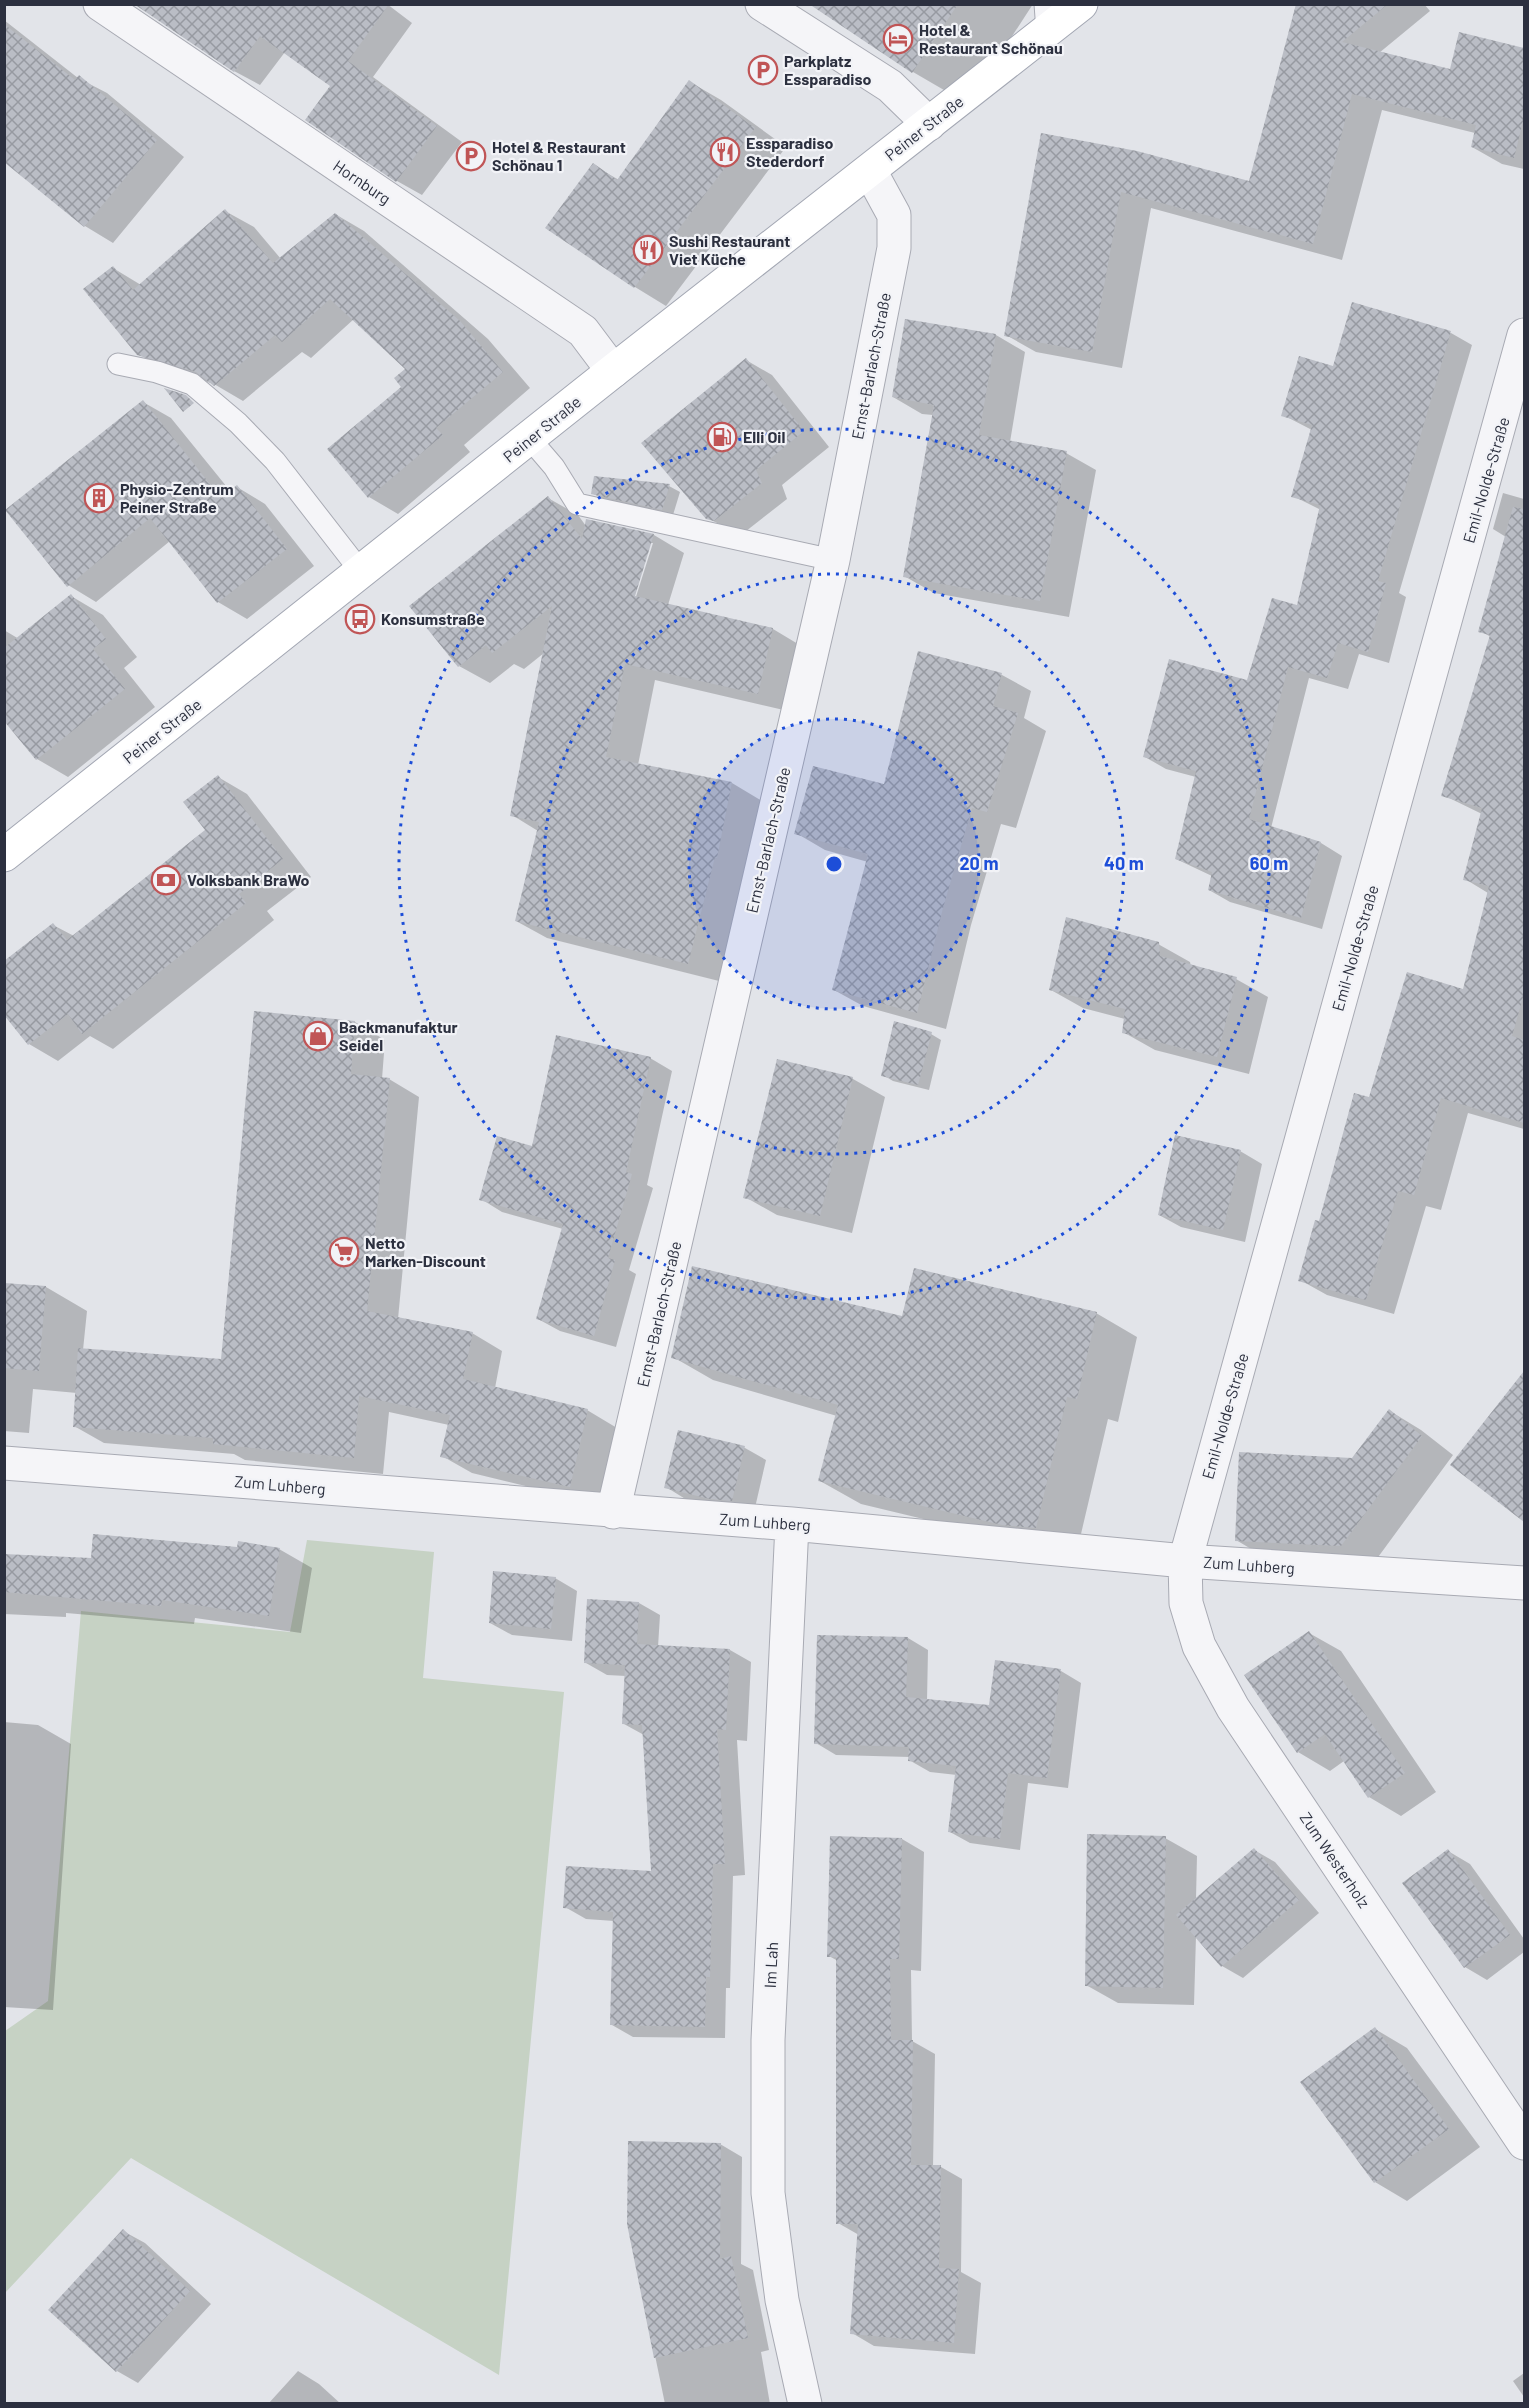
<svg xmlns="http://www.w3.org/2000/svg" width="1529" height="2408" font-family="Barlow,sans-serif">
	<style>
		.green { fill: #c6d2c4 }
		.shadow { fill: #0003; fill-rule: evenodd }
		.building { fill: url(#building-cross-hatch) }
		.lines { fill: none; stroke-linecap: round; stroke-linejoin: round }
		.lane-casing { stroke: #a8aab3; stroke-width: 23 }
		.street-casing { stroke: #a8aab3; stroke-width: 35 }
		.primary-casing { stroke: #a3a7b3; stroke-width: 35 }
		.lane { stroke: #f5f5f8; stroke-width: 21 }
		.street { stroke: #f5f5f8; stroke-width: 33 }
		.primary { stroke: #fff; stroke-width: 33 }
		.ring { fill: none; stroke: #1d4ed8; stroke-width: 3; stroke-dasharray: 3 6 }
		.labels { text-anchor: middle; stroke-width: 4.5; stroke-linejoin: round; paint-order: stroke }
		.poi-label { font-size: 16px; font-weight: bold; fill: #2c303f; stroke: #f2f3f7; text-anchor: start }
		.street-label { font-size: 16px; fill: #2c303f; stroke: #f2f3f7 }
		.centre { fill: #1d4ed8; stroke: #f2f3f7; stroke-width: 3 }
		.ring-label { font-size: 18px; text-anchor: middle; font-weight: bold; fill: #1d4ed8; stroke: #f2f3f7; stroke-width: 4.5; stroke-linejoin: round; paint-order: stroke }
	</style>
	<defs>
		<pattern id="building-cross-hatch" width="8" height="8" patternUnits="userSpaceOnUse" patternTransform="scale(1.5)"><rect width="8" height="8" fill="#babdc5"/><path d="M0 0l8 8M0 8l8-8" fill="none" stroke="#979aa1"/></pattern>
	</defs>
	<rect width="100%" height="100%" fill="#e2e4e9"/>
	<path class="green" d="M 307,1540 L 434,1552 L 423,1678 L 564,1692 L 499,2375 L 131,2158 L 5,2293 L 5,2031 L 48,2001 L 81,1611 L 290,1632 Z"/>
	<path class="shadow" d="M 178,4 L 387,4 L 412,23 L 373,77 L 462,142 L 422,195 L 397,181 L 332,86 L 285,52 L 260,85 L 234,71 Z
		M 811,4 L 1033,4 L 968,104 L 913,72 Z
		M 1298,4 L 1424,4 L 1430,11 L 1379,53 L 1452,71 L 1461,34 L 1524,50 L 1524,169 L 1502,164 L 1472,147 L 1475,133 L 1382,110 L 1342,260 L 1151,208 L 1122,368 L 1036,352 L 1006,335 L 1042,135 L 1250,183 Z
		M 4,20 L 78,78 L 107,93 L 184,157 L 113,243 L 85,226 L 4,158 Z
		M 690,82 L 721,100 L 786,147 L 666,306 L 635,287 L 593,165 L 619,180 Z
		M 225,211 L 254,227 L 281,259 L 335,214 L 364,231 L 488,339 L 530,388 L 464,445 L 470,452 L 398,514 L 369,497 L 329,449 L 403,387 L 407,369 L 354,319 L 311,358 L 302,352 L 243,401 L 214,384 L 167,370 L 138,354 L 113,268 L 141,285 Z
		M 1451,333 L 1472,345 L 1399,593 L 1406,597 L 1389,663 L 1359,654 L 1348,689 L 1309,678 L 1271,828 L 1321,843 L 1342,856 L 1322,929 L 1230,902 L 1209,890 L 1212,876 L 1176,859 L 1196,777 L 1166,769 L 1145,757 L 1248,681 L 1298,607 L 1321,510 L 1293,496 L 1312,430 L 1283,415 L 1334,368 Z
		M 996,335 L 1025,352 L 1010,442 L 1066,453 L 1096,470 L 1069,617 L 934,593 L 904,576 L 933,415 L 922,414 L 893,397 Z
		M 746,360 L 772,375 L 829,447 L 782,485 L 787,499 L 741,535 L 707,518 Z
		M 143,402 L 171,418 L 231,492 L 237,487 L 265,504 L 314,566 L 247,619 L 218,602 L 170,541 L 96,602 L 68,585 Z
		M 669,486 L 680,492 L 673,515 L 603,499 L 592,493 Z
		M 1503,493 L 1524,499 L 1524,1129 L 1468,1113 L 1441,1210 L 1426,1206 L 1394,1314 L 1327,1295 L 1300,1280 L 1370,1099 L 1464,991 L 1488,893 L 1465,879 L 1482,814 L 1443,795 L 1491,637 L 1480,631 L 1506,537 L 1493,529 Z
		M 548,498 L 578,515 L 586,526 L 587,521 L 654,535 L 684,553 L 668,605 L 773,629 L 803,647 L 788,711 L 655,680 L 638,765 L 732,783 L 762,801 L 719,981 L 547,938 L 516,921 L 538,831 L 512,815 L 544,653 L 524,669 L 514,664 L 490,683 L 459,666 ZM 650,543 L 653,543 L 634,603 L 631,602 Z
		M 71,596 L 103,615 L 137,657 L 124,668 L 155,707 L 68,777 L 37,759 L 4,718 L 4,630 L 19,639 Z
		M 919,653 L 1002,675 L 1031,691 L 1024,718 L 1046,731 L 1016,828 L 1001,824 L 971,925 L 946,1029 L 863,1006 L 834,990 L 868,862 L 825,850 L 796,833 L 885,786 Z
		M 218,777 L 247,794 L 311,877 L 267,911 L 274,920 L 113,1049 L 90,1036 L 58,1061 L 29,1044 L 53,925 L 74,936 L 207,831 Z
		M 1158,944 L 1190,962 L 1191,966 L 1236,979 L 1268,997 L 1249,1074 L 1155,1050 L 1123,1032 L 1125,1019 L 1083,1008 L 1051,990 Z
		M 256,1012 L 355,1022 L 385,1040 L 382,1079 L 389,1079 L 419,1097 L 398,1319 L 472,1333 L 502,1351 L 495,1388 L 587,1410 L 617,1428 L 600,1504 L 472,1473 L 442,1456 L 449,1425 L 389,1412 L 383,1474 L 245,1460 L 234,1454 L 104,1443 L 74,1426 L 77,1393 L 33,1389 L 29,1433 L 4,1431 L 4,1284 L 46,1287 L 87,1311 L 83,1350 L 222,1361 Z
		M 931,1034 L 941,1040 L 929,1090 L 893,1081 L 883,1075 Z
		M 650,1058 L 672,1071 L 647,1185 L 653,1188 L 629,1270 L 636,1274 L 616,1347 L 560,1331 L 538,1319 L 563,1229 L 502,1212 L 481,1199 L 533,1148 Z
		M 778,1061 L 853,1079 L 885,1097 L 852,1233 L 777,1215 L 745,1197 Z
		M 1240,1151 L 1262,1164 L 1245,1242 L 1181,1227 L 1159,1215 Z
		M 1096,1313 L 1137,1337 L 1118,1422 L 1108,1419 L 1077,1551 L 1044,1548 L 861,1504 L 820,1481 L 837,1416 L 713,1380 L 673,1357 L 903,1318 Z
		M 1524,1374 L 1524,1520 L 1453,1465 Z
		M 1390,1411 L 1421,1430 L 1453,1455 L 1373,1564 L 1268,1559 L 1236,1540 L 1353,1460 Z
		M 679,1432 L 745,1448 L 766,1460 L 754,1512 L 687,1500 L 666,1487 Z
		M 239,1549 L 279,1549 L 312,1568 L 301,1633 L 195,1618 L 194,1624 L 66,1613 L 66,1617 L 4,1614 L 4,1556 L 92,1559 Z
		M 555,1578 L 577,1591 L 572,1641 L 512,1635 L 490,1623 Z
		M 639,1603 L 660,1615 L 658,1647 L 730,1650 L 751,1662 L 747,1741 L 737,1740 L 745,1875 L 733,1876 L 730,1988 L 726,1988 L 725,2038 L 633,2037 L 612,2025 L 614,1921 L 586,1919 L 565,1907 L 653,1873 L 644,1735 L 624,1724 L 626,1676 L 607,1675 L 586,1663 Z
		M 1309,1633 L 1341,1651 L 1436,1792 L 1401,1816 L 1369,1797 L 1344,1761 L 1330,1771 L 1298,1752 L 1246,1675 Z
		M 908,1638 L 928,1650 L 927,1701 L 990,1707 L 1061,1671 L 1081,1683 L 1068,1788 L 1028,1783 L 1020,1850 L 970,1843 L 950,1832 L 957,1775 L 930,1772 L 909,1760 L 910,1757 L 836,1755 L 816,1743 Z
		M 4,1722 L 38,1725 L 71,1744 L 53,2010 L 4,2007 Z
		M 1165,1838 L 1197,1856 L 1196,1899 L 1254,1850 L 1275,1862 L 1319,1913 L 1243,1978 L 1222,1966 L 1196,1936 L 1194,2005 L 1118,2003 L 1086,1985 Z
		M 902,1839 L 924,1852 L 921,1971 L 911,1970 L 912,2041 L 935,2054 L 933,2167 L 941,2167 L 962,2179 L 961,2272 L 981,2283 L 975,2354 L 874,2346 L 852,2333 L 859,2235 L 838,2223 L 838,1961 L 829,1956 Z
		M 1448,1851 L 1470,1864 L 1524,1939 L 1524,1952 L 1487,1980 L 1465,1967 L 1404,1883 Z
		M 1375,2029 L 1407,2048 L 1480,2147 L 1407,2201 L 1375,2182 Z
		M 720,2144 L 742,2157 L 741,2264 L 753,2270 L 769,2350 L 761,2352 L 770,2404 L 665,2404 L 628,2224 Z
		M 123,2231 L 145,2243 L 211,2304 L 138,2383 L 117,2371 Z
		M 298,2371 L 319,2384 L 341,2404 L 268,2404 Z
		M 1524,2373 L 1524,2397 L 1513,2381 Z"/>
	<path class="building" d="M 134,4 L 389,4 L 348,61 L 437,126 L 396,182 L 305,120 L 330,86 L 260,36 L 234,72 Z
		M 809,4 L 958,4 L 912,73 Z
		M 1296,4 L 1388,4 L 1342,42 L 1450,69 L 1459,32 L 1524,48 L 1524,117 L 1514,158 L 1471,147 L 1476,125 L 1352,94 L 1313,244 L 1121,192 L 1092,352 L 1004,336 L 1041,133 L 1137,151 L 1249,181 Z
		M 4,24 L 75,80 L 79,75 L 157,140 L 84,227 L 4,162 Z
		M 689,80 L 755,128 L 634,288 L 545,228 L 593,163 L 617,180 Z
		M 225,209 L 273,263 L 335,213 L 460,321 L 503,372 L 436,428 L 443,435 L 368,498 L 327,449 L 401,387 L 394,378 L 405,369 L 330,299 L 282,342 L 275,335 L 214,386 L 196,372 L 137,355 L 83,289 L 113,266 L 133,290 Z
		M 1352,302 L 1451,331 L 1378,581 L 1386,583 L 1368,652 L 1338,643 L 1327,678 L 1288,667 L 1249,819 L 1321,842 L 1301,918 L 1208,890 L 1212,872 L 1175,859 L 1196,771 L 1143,757 L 1169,659 L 1247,680 L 1272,598 L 1297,605 L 1320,505 L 1291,497 L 1312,425 L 1281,416 L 1299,356 L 1333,366 Z
		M 905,319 L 996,334 L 979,435 L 1067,451 L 1040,601 L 903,577 L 934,405 L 892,397 Z
		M 746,358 L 804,431 L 756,470 L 762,483 L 714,521 L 706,519 L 641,443 Z
		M 164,388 L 186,395 L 194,403 L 183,412 Z
		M 143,400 L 221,498 L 237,485 L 287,549 L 217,603 L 150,518 L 67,587 L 5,510 Z
		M 594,476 L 670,484 L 662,510 L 591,494 Z
		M 548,496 L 582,539 L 586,519 L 654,534 L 635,596 L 773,628 L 758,694 L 625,664 L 606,757 L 732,782 L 717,858 L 715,857 L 688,964 L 515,921 L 539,822 L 510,816 L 552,606 L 492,653 L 486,645 L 458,667 L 409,606 Z
		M 1513,507 L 1524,509 L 1524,994 L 1512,1036 L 1524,1040 L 1524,1123 L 1441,1098 L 1414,1195 L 1398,1191 L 1366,1300 L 1298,1281 L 1315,1220 L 1319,1221 L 1354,1093 L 1369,1097 L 1407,972 L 1463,989 L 1489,886 L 1463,880 L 1482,808 L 1441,796 L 1490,635 L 1478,632 Z
		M 71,594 L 106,639 L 93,649 L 125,689 L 36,760 L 4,721 L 4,648 Z
		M 918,651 L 1002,673 L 993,706 L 1018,713 L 987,812 L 972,808 L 943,908 L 917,1013 L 832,990 L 868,854 L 794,834 L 813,766 L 884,784 Z
		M 218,775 L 283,859 L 239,894 L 246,903 L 82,1034 L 68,1014 L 28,1045 L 4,1015 L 4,961 L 53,923 L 67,940 L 205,830 L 183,802 Z
		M 1066,917 L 1159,942 L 1160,956 L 1237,977 L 1217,1057 L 1122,1033 L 1125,1009 L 1049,990 Z
		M 254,1011 L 355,1021 L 351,1074 L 390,1078 L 367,1311 L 473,1332 L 463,1379 L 588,1409 L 570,1487 L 440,1457 L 450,1415 L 359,1396 L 354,1458 L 213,1444 L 213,1438 L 73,1427 L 78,1348 L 221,1359 Z
		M 894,1021 L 932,1032 L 918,1085 L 881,1076 Z
		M 556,1035 L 651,1057 L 626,1172 L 632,1174 L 608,1258 L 615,1260 L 594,1336 L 536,1319 L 563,1224 L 479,1200 L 497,1136 L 532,1146 Z
		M 777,1059 L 853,1077 L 820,1216 L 743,1198 Z
		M 1175,1135 L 1241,1150 L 1223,1230 L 1158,1215 Z
		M 692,1266 L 902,1316 L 914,1268 L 1097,1312 L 1077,1399 L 1067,1397 L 1036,1528 L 1002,1525 L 818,1481 L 838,1405 L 671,1358 Z
		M 4,1283 L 46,1286 L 39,1371 L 4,1368 Z
		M 1524,1371 L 1524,1522 L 1450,1465 Z
		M 1389,1409 L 1422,1436 L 1341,1546 L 1235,1541 L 1239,1452 L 1352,1458 Z
		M 678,1430 L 745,1446 L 732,1501 L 710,1499 L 664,1488 Z
		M 93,1534 L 237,1547 L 238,1541 L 280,1548 L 269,1616 L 162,1600 L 161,1606 L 4,1592 L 4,1554 L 91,1558 Z
		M 493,1571 L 556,1577 L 551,1629 L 489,1623 Z
		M 587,1599 L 639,1602 L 637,1644 L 730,1649 L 726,1730 L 717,1729 L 725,1864 L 713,1864 L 710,1977 L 706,1977 L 705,2027 L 610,2025 L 613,1912 L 563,1908 L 566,1866 L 651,1871 L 642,1725 L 622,1724 L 625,1665 L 584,1663 Z
		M 1309,1631 L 1405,1773 L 1368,1798 L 1325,1734 L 1297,1753 L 1244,1675 Z
		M 817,1635 L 908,1637 L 906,1697 L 989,1705 L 995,1660 L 1061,1669 L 1047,1778 L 1008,1773 L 1000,1839 L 948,1832 L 956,1766 L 908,1761 L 909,1747 L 814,1744 Z
		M 1087,1834 L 1166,1836 L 1163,1988 L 1085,1986 Z
		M 830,1836 L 902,1838 L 899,1959 L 890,1959 L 891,2040 L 913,2040 L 911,2165 L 941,2165 L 939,2268 L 959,2269 L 954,2343 L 850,2334 L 858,2224 L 836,2224 L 836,1957 L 827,1957 Z
		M 1254,1848 L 1299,1900 L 1221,1967 L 1176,1915 Z
		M 1448,1849 L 1510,1935 L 1464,1968 L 1402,1883 Z
		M 1375,2027 L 1449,2129 L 1374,2183 L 1300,2082 Z
		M 628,2141 L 721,2143 L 720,2259 L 731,2256 L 748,2338 L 654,2358 L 627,2224 Z
		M 123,2229 L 190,2291 L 116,2372 L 48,2310 Z"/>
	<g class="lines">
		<g class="lane-casing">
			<path id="lane" d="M 1045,4 L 1047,31
				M 118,364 L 157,372 L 192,384 L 238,423 L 275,461 L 362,573
				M 530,439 L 554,467 L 577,504 L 833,560"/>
		</g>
		<g class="street-casing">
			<path id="street" d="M 100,4 L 583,331 L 613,371
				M 762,4 L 890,86 L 929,124
				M 1524,335 L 1185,1561 L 1186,1603 L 1199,1646 L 1233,1708 L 1524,2143
				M 4,1463 L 792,1524 L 1185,1561 L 1524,1583
				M 613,1512 L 833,560 L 894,248 L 894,215 L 870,171
				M 792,1524 L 768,2040 L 768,2193 L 782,2300 L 805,2404"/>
		</g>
		<g class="primary-casing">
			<path id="primary" d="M 4,855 L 613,371 L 1081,4"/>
		</g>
		<use href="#lane" class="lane"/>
		<use href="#street" class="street"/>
		<use href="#primary" class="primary"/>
	</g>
	<circle cx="834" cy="864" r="145" fill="#1d4ed8" fill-opacity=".12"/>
	<g class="ring">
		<circle cx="834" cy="864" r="145"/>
		<circle cx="834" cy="864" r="290"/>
		<circle cx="834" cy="864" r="435"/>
	</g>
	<defs>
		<g id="hotel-ring" transform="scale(1.5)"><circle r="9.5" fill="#f2f3f7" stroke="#c05556" stroke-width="1.5"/><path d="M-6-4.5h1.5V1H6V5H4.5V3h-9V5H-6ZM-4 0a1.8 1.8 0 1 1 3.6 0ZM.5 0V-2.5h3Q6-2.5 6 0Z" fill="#c05556"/></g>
		<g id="parking-ring" transform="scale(1.5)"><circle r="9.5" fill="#f2f3f7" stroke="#c05556" stroke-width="1.5"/><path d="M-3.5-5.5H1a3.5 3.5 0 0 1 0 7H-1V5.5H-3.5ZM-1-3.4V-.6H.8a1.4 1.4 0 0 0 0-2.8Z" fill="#c05556"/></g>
		<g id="restaurant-ring" transform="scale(1.5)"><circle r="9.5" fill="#f2f3f7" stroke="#c05556" stroke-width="1.5"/><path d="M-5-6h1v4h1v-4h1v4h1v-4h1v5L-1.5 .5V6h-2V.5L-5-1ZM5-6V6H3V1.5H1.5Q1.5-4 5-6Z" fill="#c05556"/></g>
		<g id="fuel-ring" transform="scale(1.5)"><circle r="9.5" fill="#f2f3f7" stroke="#c05556" stroke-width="1.5"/><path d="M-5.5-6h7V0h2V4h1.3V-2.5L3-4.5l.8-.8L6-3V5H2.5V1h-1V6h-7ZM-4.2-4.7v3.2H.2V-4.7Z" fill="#c05556"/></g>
		<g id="building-ring" transform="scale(1.5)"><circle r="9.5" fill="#f2f3f7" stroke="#c05556" stroke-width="1.5"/><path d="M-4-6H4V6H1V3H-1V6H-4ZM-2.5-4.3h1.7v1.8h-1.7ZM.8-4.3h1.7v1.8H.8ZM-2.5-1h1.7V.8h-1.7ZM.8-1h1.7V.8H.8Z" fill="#c05556"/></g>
		<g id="bus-ring" transform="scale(1.5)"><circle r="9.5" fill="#f2f3f7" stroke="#c05556" stroke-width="1.5"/><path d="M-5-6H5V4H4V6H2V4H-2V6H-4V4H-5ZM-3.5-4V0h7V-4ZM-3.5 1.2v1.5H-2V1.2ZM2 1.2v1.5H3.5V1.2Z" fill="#c05556"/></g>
		<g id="bank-ring" transform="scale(1.5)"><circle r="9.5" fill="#f2f3f7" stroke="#c05556" stroke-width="1.5"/><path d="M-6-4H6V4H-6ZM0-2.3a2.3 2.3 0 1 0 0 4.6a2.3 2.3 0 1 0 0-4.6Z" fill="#c05556"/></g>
		<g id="shop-ring" transform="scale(1.5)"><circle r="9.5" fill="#f2f3f7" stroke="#c05556" stroke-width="1.5"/><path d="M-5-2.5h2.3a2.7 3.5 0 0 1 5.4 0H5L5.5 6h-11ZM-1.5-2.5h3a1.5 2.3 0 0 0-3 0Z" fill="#c05556"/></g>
		<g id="supermarket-ring" transform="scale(1.5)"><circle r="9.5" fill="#f2f3f7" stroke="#c05556" stroke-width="1.5"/><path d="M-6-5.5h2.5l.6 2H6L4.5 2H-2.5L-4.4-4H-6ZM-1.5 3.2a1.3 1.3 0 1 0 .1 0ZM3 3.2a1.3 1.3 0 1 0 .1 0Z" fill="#c05556"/></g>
	</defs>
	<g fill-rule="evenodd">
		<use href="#hotel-ring" x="898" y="39"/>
		<use href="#parking-ring" x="763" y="70"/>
		<use href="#restaurant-ring" x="725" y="152"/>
		<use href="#parking-ring" x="471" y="156"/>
		<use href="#restaurant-ring" x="648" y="250"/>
		<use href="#fuel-ring" x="722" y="437"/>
		<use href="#building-ring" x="99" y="498"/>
		<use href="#bus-ring" x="360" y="619"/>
		<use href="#bank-ring" x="166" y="880"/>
		<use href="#shop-ring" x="318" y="1036"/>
		<use href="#supermarket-ring" x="344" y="1252"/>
	</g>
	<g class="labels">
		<g class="poi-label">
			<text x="919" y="36">Hotel &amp;<tspan x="919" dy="18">Restaurant Schönau</tspan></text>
			<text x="784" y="67">Parkplatz<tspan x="784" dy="18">Essparadiso</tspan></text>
			<text x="746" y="149">Essparadiso<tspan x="746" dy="18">Stederdorf</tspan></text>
			<text x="492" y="153">Hotel &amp; Restaurant<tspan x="492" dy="18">Schönau 1</tspan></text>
			<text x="669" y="247">Sushi Restaurant<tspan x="669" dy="18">Viet Küche</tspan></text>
			<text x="743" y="443">Elli Oil</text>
			<text x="120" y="495">Physio-Zentrum<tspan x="120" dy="18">Peiner Straße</tspan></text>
			<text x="381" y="625">Konsumstraße</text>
			<text x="187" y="886">Volksbank BraWo</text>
			<text x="339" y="1033">Backmanufaktur<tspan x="339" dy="18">Seidel</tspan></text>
			<text x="365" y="1249">Netto<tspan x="365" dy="18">Marken-Discount</tspan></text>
		</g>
		<g class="street-label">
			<text transform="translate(924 128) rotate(-38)" y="6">Peiner Straße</text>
			<text transform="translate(362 182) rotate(34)" y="6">Hornburg</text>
			<text transform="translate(871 366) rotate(-79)" y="6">Ernst-Barlach-Straße</text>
			<text transform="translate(542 429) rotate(-39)" y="6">Peiner Straße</text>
			<text transform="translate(1486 480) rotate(-74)" y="6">Emil-Nolde-Straße</text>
			<text transform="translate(162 731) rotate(-38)" y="6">Peiner Straße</text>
			<text transform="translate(768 840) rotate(-77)" y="6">Ernst-Barlach-Straße</text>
			<text transform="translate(1355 948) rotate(-74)" y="6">Emil-Nolde-Straße</text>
			<text transform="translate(659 1314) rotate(-77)" y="6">Ernst-Barlach-Straße</text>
			<text transform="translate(1225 1416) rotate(-74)" y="6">Emil-Nolde-Straße</text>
			<text transform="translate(280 1485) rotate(5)" y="6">Zum Luhberg</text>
			<text transform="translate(765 1522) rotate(4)" y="6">Zum Luhberg</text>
			<text transform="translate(1249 1565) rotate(4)" y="6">Zum Luhberg</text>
			<text transform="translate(1335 1860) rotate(56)" y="6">Zum Westerholz</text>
			<text transform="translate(771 1965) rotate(-87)" y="6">Im Lah</text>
		</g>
	</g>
	<circle cx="834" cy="864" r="9" class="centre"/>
	<g class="ring-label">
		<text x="979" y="870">20 m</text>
		<text x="1124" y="870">40 m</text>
		<text x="1269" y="870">60 m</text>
	</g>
	<rect width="1529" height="2408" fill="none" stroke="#2c303f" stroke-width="12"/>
</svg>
